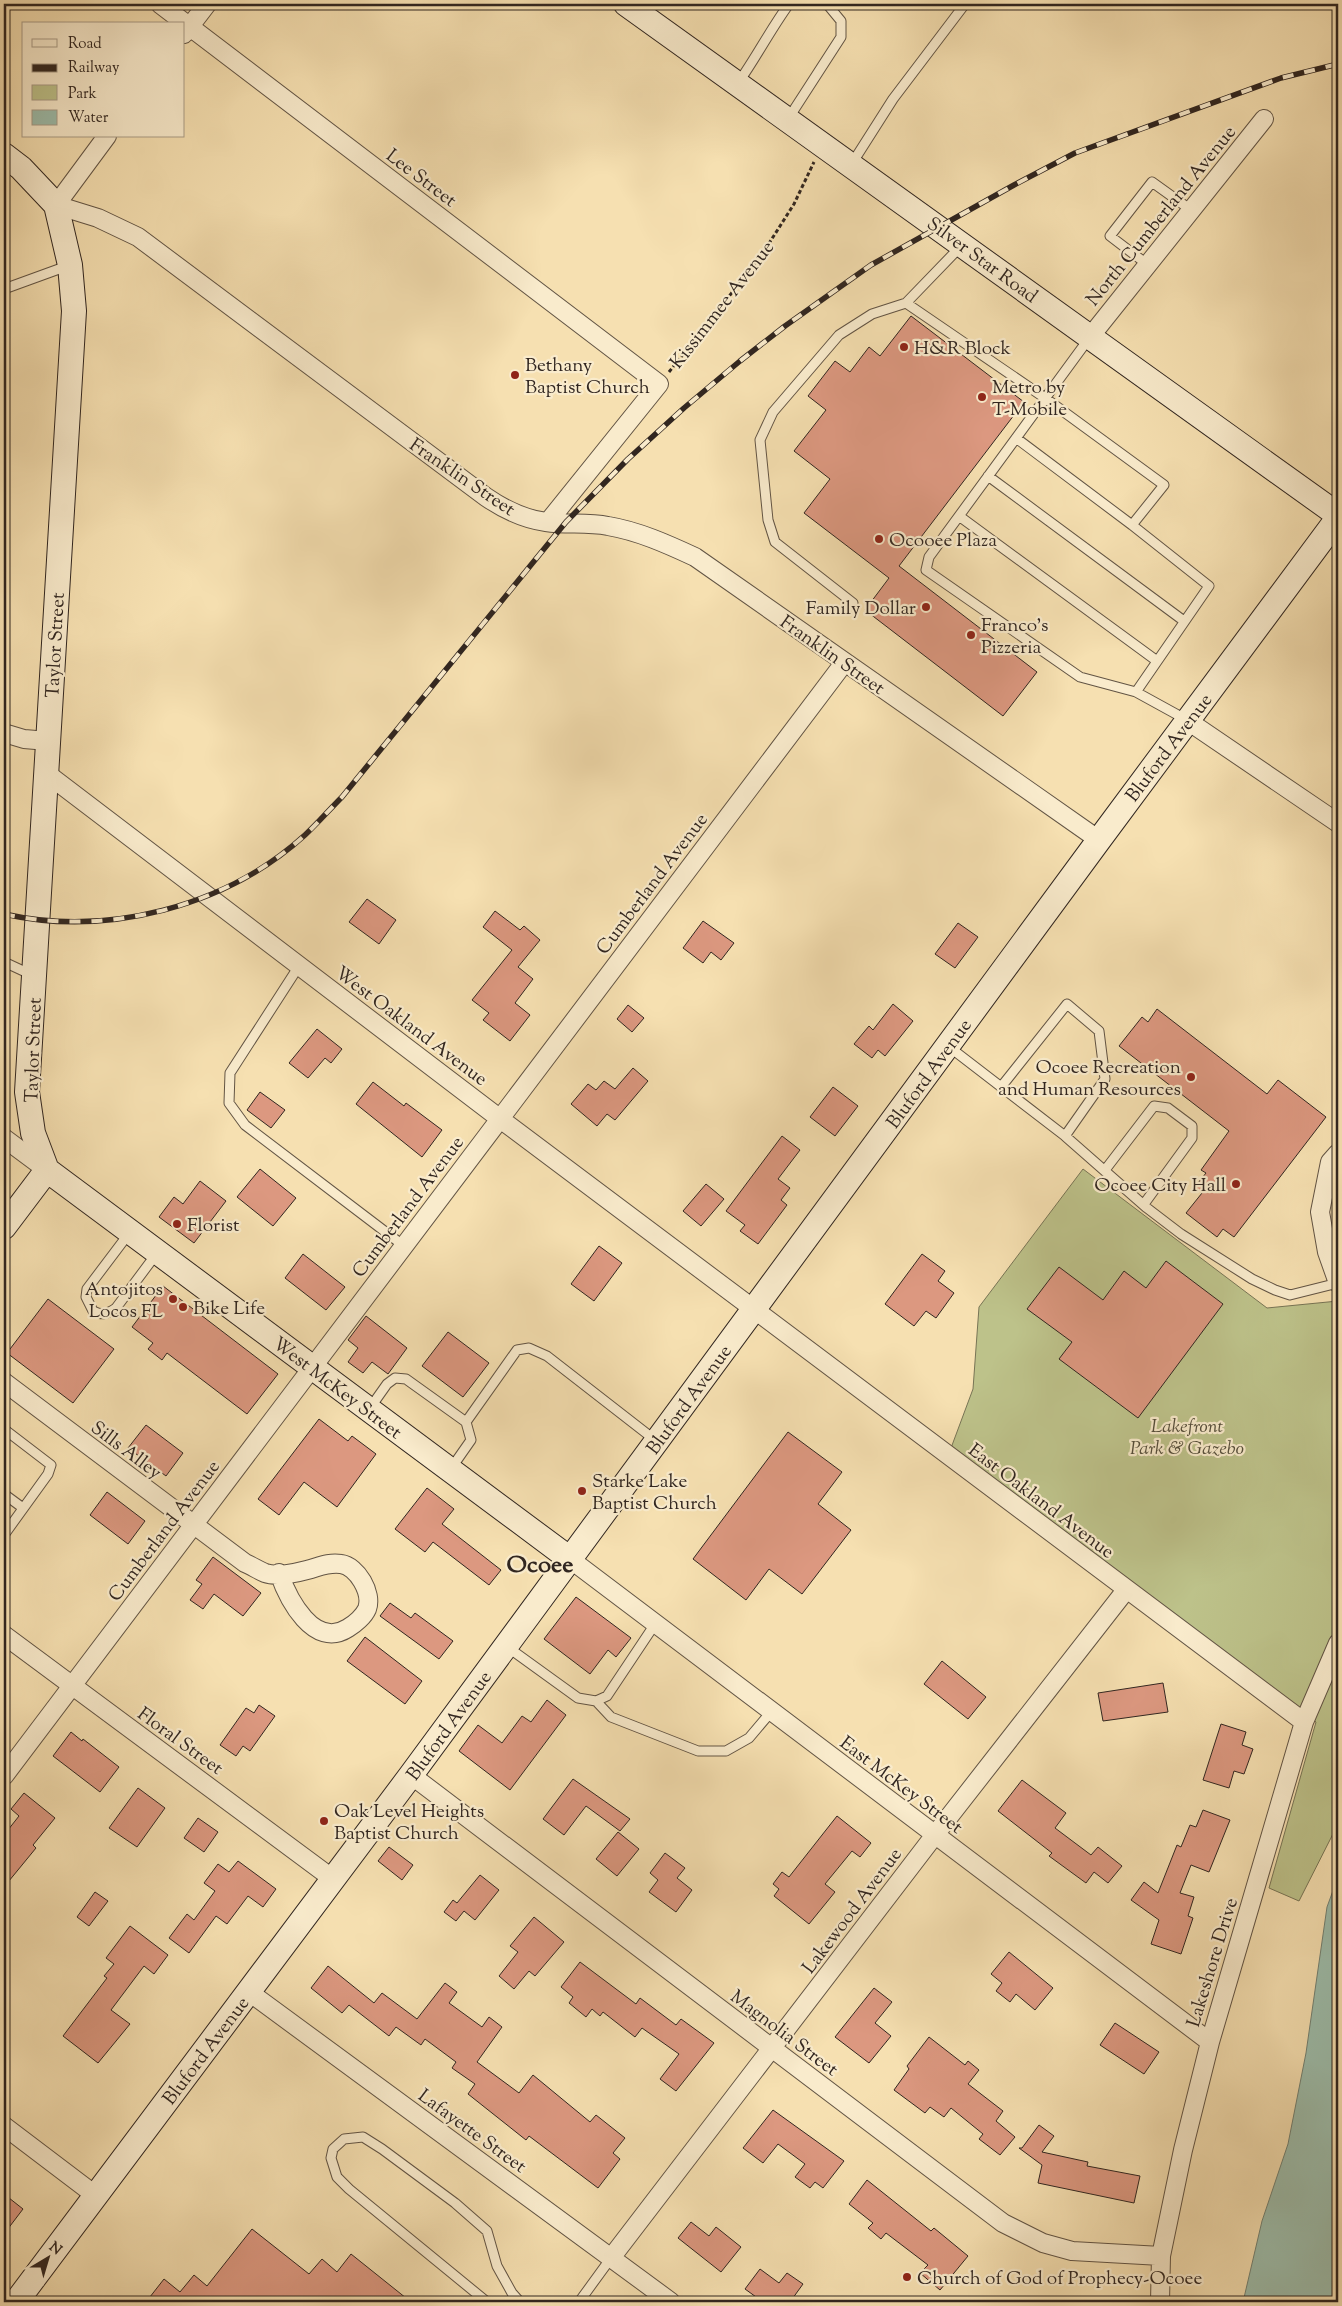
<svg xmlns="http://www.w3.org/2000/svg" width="1342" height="2306" font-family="'Sorts Mill Goudy',serif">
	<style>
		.green { fill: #bdc28a; stroke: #777455 }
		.water { fill: #9dbdab; stroke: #728173 }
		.building { fill: #dc9880; stroke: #312620 }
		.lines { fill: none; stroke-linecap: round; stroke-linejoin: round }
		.lane-casing { stroke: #625444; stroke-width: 11 }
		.street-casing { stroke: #625444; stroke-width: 20 }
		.secondary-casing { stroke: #312620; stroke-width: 26 }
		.path { stroke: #312620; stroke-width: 3; stroke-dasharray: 4 2.5; stroke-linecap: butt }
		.lane { stroke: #f9ebcc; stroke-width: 9 }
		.street { stroke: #f9ebcc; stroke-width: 18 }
		.secondary { stroke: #f9ebcc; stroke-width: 24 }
		.rail-casing { stroke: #312620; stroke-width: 5.5 }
		.rail { stroke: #f9ebcc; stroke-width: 4; stroke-dasharray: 11; stroke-linecap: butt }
		.poi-dot { fill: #8f2418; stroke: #f9ebcc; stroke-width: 2 }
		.labels { text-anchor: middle; stroke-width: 4.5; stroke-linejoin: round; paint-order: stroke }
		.street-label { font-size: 19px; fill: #312620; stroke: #f9ebcc }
		.poi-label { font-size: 19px; fill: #312620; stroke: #f9ebcc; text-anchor: start }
		.park-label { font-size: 19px; font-style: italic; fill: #544d3a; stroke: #f9ebcc }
		.district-label { font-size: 24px; font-weight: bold; fill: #312620; stroke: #f9ebcc }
	</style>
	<rect width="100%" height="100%" fill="#f6e0b1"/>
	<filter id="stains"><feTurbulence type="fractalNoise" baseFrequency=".004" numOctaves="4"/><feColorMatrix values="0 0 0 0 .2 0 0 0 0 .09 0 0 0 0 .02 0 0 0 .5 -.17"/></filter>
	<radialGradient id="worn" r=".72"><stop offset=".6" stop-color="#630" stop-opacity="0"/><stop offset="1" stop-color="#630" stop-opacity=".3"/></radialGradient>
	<path class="green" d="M 1083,1169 L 1267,1308 L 1338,1301 L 1338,1824 L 1299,1901 L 1269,1888 L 1316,1722 L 951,1448 L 973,1389 L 979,1307 Z"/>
	<path class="water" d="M 1338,1877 L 1338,2302 L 1243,2302 L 1262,2221 L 1288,2144 L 1306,2053 L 1327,1907 Z"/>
	<path class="building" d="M 911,316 L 1024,402 L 899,566 L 1037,672 L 1003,716 L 865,610 L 889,578 L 804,513 L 830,479 L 794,451 L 826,410 L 808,396 L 835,361 L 850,372 L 869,347 L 880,356 Z
		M 367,899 L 396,920 L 379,944 L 349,922 Z
		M 495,911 L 520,930 L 524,926 L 540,940 L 518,967 L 533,979 L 515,1003 L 530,1015 L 510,1041 L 483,1020 L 489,1013 L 472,1000 L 512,950 L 483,927 Z
		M 703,921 L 734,943 L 721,960 L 711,952 L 703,963 L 683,948 Z
		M 958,923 L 978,937 L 955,968 L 935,954 Z
		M 893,1004 L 913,1021 L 885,1056 L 878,1050 L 872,1058 L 854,1044 L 869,1026 L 873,1030 Z
		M 628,1005 L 644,1018 L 632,1032 L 617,1019 Z
		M 1157,1009 L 1267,1094 L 1278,1080 L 1326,1117 L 1234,1237 L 1223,1229 L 1217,1237 L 1186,1213 L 1202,1193 L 1194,1188 L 1206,1173 L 1201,1170 L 1229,1131 L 1119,1046 L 1142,1017 L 1148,1022 Z
		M 317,1029 L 342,1049 L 331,1063 L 325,1058 L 308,1078 L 289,1063 Z
		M 633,1068 L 648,1081 L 615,1120 L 607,1114 L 597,1126 L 571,1104 L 588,1084 L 596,1090 L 604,1081 L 615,1089 Z
		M 373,1082 L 404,1106 L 406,1103 L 442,1130 L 422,1157 L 356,1104 Z
		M 833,1087 L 858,1106 L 835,1136 L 810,1117 Z
		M 260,1092 L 285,1110 L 271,1128 L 247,1110 Z
		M 782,1136 L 800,1150 L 778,1179 L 790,1188 L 781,1200 L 787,1205 L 758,1244 L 740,1231 L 745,1225 L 726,1211 Z
		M 260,1169 L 296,1198 L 273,1226 L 237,1197 Z
		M 200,1181 L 226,1201 L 194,1243 L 159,1217 L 174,1197 L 183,1204 Z
		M 706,1184 L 724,1199 L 701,1226 L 683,1211 Z
		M 599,1246 L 622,1263 L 594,1301 L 571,1284 Z
		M 303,1254 L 345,1287 L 326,1310 L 285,1278 Z
		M 922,1254 L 945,1271 L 938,1281 L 954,1293 L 936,1318 L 926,1311 L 914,1326 L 885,1304 Z
		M 1166,1261 L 1223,1304 L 1138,1418 L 1059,1359 L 1072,1342 L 1027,1309 L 1059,1267 L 1103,1300 L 1124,1271 L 1146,1288 Z
		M 163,1286 L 278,1374 L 247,1414 L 167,1353 L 162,1360 L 148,1349 L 153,1343 L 132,1327 Z
		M 48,1299 L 114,1349 L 73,1403 L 7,1353 Z
		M 366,1316 L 407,1348 L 388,1374 L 372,1362 L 363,1373 L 348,1362 L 358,1348 L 348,1340 Z
		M 448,1332 L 489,1363 L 463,1397 L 422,1366 Z
		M 319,1419 L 348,1441 L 352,1436 L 376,1454 L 337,1507 L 304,1482 L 279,1515 L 258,1499 Z
		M 146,1425 L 183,1453 L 166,1476 L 128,1448 Z
		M 788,1432 L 842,1472 L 818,1504 L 851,1530 L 802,1594 L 769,1569 L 746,1600 L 693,1559 Z
		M 427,1488 L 454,1509 L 442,1524 L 501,1570 L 489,1585 L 433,1542 L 425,1552 L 395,1529 Z
		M 107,1492 L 145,1521 L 128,1544 L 90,1515 Z
		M 213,1557 L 261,1593 L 243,1616 L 214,1594 L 203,1609 L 190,1600 L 202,1584 L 196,1580 Z
		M 576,1597 L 631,1638 L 616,1657 L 608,1650 L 590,1674 L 544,1639 Z
		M 390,1603 L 411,1618 L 415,1613 L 453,1641 L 439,1659 L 380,1616 Z
		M 365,1637 L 422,1681 L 405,1704 L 347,1661 Z
		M 942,1661 L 986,1697 L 968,1719 L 924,1684 Z
		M 1163,1683 L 1168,1712 L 1103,1721 L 1098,1693 Z
		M 547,1700 L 566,1715 L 510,1790 L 459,1751 L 478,1725 L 502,1743 L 522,1716 L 531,1722 Z
		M 259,1705 L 275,1716 L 250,1751 L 243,1746 L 236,1756 L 220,1745 L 246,1708 L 254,1713 Z
		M 1221,1724 L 1246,1732 L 1242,1745 L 1253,1749 L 1244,1774 L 1234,1771 L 1229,1788 L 1203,1780 Z
		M 71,1732 L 82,1741 L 83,1739 L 119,1767 L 100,1792 L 53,1756 Z
		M 573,1779 L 630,1819 L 620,1831 L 586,1806 L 564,1835 L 543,1819 Z
		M 1022,1780 L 1066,1813 L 1055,1828 L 1091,1855 L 1098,1847 L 1122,1866 L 1108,1883 L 1094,1872 L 1086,1883 L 1049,1856 L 1052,1853 L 998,1811 Z
		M 138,1788 L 165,1808 L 137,1847 L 109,1828 Z
		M 24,1793 L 55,1818 L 33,1845 L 36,1848 L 4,1887 L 4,1835 L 19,1816 L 11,1809 Z
		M 1203,1810 L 1230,1820 L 1209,1872 L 1191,1865 L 1180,1893 L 1194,1897 L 1188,1916 L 1193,1918 L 1181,1954 L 1151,1944 L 1159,1920 L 1131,1900 L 1144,1882 L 1158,1893 L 1177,1845 L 1181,1847 L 1190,1825 L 1196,1827 Z
		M 837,1816 L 871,1843 L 860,1857 L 852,1851 L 825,1884 L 835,1892 L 809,1924 L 774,1896 L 779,1889 L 773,1884 L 782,1872 L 789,1877 Z
		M 198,1818 L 218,1832 L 204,1852 L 184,1838 Z
		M 618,1832 L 639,1849 L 617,1876 L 596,1859 Z
		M 389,1847 L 413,1865 L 402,1880 L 378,1861 Z
		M 665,1853 L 685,1868 L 677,1878 L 692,1890 L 676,1912 L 649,1892 L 658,1880 L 650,1873 Z
		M 238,1861 L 276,1889 L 263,1907 L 248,1896 L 227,1924 L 216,1916 L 189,1953 L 169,1938 L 187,1914 L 194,1920 L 215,1891 L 204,1883 L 218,1864 L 229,1872 Z
		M 480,1875 L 499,1890 L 475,1920 L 464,1911 L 456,1921 L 444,1912 L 453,1900 L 457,1903 Z
		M 95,1892 L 108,1901 L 89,1926 L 77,1917 Z
		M 534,1917 L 564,1942 L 535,1976 L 529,1971 L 514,1989 L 499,1976 L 518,1952 L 510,1946 Z
		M 130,1926 L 168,1955 L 154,1974 L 144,1966 L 111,2010 L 130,2024 L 98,2063 L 63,2036 L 107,1978 L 104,1976 L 114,1964 L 106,1958 Z
		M 1009,1952 L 1053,1988 L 1035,2010 L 1016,1994 L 1010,2002 L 996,1991 L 1002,1983 L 991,1974 Z
		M 580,1962 L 636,2004 L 640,1998 L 676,2025 L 681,2019 L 714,2043 L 676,2091 L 660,2079 L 679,2054 L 642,2028 L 635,2037 L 603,2012 L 600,2016 L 592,2009 L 586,2017 L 569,2003 L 573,1997 L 561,1987 Z
		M 328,1966 L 374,2003 L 382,1993 L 417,2019 L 445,1983 L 457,1992 L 449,2003 L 482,2027 L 489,2017 L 502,2027 L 477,2062 L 519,2093 L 533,2075 L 590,2122 L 596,2115 L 625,2138 L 613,2153 L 620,2159 L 598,2188 L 529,2136 L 526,2140 L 468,2094 L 475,2084 L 452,2068 L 456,2062 L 425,2039 L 421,2045 L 396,2027 L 389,2036 L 349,2005 L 342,2013 L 311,1988 Z
		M 874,1988 L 892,2002 L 875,2023 L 891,2036 L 869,2063 L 835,2037 Z
		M 1115,2023 L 1159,2052 L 1144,2074 L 1100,2045 Z
		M 929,2037 L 965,2065 L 968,2061 L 979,2070 L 968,2084 L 1003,2111 L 996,2121 L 1015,2137 L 1000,2155 L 979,2139 L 983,2134 L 951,2108 L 944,2117 L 930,2107 L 925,2113 L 894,2090 L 909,2069 L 907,2066 Z
		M 773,2110 L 844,2161 L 823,2188 L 815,2182 L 810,2188 L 795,2177 L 805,2164 L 778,2144 L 763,2163 L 743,2148 Z
		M 1039,2125 L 1054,2136 L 1042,2152 L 1088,2162 L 1087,2166 L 1140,2176 L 1134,2203 L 1038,2183 L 1042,2165 L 1019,2148 L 1022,2148 Z
		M 867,2180 L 931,2231 L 934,2228 L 968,2256 L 940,2290 L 920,2273 L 928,2265 L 886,2233 L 881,2239 L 868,2228 L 873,2223 L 849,2204 Z
		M 4,2194 L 23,2209 L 4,2234 Z
		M 691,2222 L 709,2236 L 716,2227 L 741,2247 L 721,2272 L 678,2238 Z
		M 252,2229 L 309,2274 L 322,2259 L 337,2272 L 351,2254 L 411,2302 L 146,2302 L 164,2279 L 180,2292 L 194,2275 L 207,2286 Z
		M 760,2269 L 779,2283 L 787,2273 L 803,2284 L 790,2302 L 763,2302 L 745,2289 Z"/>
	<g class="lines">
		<g class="lane-casing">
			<path id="lane" d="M 738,83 C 756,58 770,30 789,4
				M 788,119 L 841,37 L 841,21 L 827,4
				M 851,165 L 893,99 L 965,4
				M 962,245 L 906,303 L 1045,398 L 1164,485 L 1132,525 L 1209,586 L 1136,692
				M 1148,265 L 1110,236 L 1152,182 L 1191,210
				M 4,289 L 70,265
				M 1090,337 L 929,557 L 926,570 L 1080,677 L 1136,692 L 1187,720
				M 1016,438 L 1132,525
				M 988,476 L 1184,621
				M 959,516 L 1157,661
				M 853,603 L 775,542 L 768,520 L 760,440 L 773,412 L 839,335 L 872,314 L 906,303
				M 4,962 L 32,975
				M 299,966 L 230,1073 L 229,1103 L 245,1125 L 404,1246
				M 948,1046 L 1065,1136 L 1147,1208 L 1181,1234 L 1252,1279 L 1275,1290 L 1290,1295 L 1338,1283
				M 1001,1087 L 1067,1004 L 1099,1031 L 1105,1079 L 1065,1136
				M 1105,1170 L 1154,1106 L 1168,1108 L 1192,1126 L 1192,1138 L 1144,1204
				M 130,1232 L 87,1289 L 86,1297 L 93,1311 C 103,1316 107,1314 116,1308 L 157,1253
				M 370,1408 L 387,1384 L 395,1378 L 406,1379 L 466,1422 L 471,1440 L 450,1470
				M 466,1422 L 517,1350 L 529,1348 L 547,1356 L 655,1440
				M 4,1429 L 51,1465 L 48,1474 L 4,1535
				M 4,1494 L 23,1508
				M 506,1646 L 578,1698 L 596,1701 L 607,1696 L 655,1624
				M 596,1701 L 611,1717 L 698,1751 L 726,1751 L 749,1738 L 771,1712
				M 487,2302 L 349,2189 L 337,2177 L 331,2158 L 333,2149 L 344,2139 L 363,2137 L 382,2149 L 455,2203 L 487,2231 L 497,2266 L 512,2293 L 520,2302
				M 579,2302 L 611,2258"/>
		</g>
		<g class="street-casing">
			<path id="street" d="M 160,4 L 659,384 L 548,522
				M 184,34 L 207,4
				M 107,136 L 56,205 L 98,218 L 138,237 L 486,497 C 505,510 523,519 546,522 C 566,525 587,522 608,526 C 638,531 667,544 695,557 L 1099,840
				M 1090,337 L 1264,119
				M 1188,721 L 1338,823
				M 4,733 L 24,739 L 48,741
				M 46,773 L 499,1118 L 1304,1722
				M 4,1138 L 47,1170
				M 1338,1153 L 1330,1162 L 1320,1212 L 1327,1252 L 1338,1283
				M 4,1382 L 245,1563 C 252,1566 258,1570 265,1573 C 276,1577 296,1573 307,1570 C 319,1567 328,1562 341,1564 C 357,1566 373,1593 367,1609 C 364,1616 355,1624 348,1628 C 314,1650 288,1599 279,1573
				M 570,1559 L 1210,2042
				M 4,1635 L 333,1879
				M 411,1775 L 1003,2223 L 1043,2243 L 1072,2251 L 1161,2256
				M 4,1776 L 844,663
				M 249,1992 L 671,2302
				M 4,2126 L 95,2195
				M 611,2258 L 934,1836 L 1126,1590
				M 1160,2302 L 1161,2256 L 1183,2150 L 1210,2042 L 1304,1722 L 1338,1643"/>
		</g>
		<g class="secondary-casing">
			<path id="secondary" d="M 626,4 L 1338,515
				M 4,155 L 21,168 L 56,205 L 70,265 L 74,311 L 27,1092 L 33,1133 L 47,1170
				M 47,1170 L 570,1559
				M 4,1227 L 47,1170
				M 16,2302 L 411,1775 L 1099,840 L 1338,518"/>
		</g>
		<path class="path" d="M 669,372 L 761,256 L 794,204 L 814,162"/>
		<use href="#lane" class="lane"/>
		<use href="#street" class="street"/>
		<use href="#secondary" class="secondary"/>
		<g class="rail-casing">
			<path id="rail" d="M 4,914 C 107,937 226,907 305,835 C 318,823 329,810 342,797 L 566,522 L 628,459 L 684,408 L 740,361 L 785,326 L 871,265 L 1014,185 L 1075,153 L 1281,78 L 1338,64"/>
		</g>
		<use href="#rail" class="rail"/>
	</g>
	<g class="poi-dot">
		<circle cx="904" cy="347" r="5"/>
		<circle cx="515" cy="375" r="5"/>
		<circle cx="982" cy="397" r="5"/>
		<circle cx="879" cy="539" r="5"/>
		<circle cx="926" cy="607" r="5"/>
		<circle cx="971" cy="635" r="5"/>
		<circle cx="1191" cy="1077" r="5"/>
		<circle cx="1236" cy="1184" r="5"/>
		<circle cx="177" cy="1224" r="5"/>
		<circle cx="173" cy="1299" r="5"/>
		<circle cx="183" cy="1307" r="5"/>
		<circle cx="582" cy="1491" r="5"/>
		<circle cx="324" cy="1821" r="5"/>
		<circle cx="907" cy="2277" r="5"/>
	</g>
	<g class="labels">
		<g class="street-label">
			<text transform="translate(422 177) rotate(37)" y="7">Lee Street</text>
			<text transform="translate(1160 215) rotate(-51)" y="7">North Cumberland Avenue</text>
			<text transform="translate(983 259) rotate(36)" y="7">Silver Star Road</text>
			<text transform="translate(721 304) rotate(-52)" y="7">Kissimmee Avenue</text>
			<text transform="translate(463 476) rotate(34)" y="7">Franklin Street</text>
			<text transform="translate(54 645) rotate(-87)" y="7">Taylor Street</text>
			<text transform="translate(833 654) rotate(35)" y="7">Franklin Street</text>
			<text transform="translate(1168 747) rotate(-53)" y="7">Bluford Avenue</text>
			<text transform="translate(651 883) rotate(-53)" y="7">Cumberland Avenue</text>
			<text transform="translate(412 1025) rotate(37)" y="7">West Oakland Avenue</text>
			<text transform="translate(32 1050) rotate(-88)" y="7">Taylor Street</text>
			<text transform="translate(928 1073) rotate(-54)" y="7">Bluford Avenue</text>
			<text transform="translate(407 1206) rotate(-53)" y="7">Cumberland Avenue</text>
			<text transform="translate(338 1387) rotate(37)" y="7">West McKey Street</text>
			<text transform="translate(688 1399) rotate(-54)" y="7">Bluford Avenue</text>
			<text transform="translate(127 1449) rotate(37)" y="7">Sills Alley</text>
			<text transform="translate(1042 1500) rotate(37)" y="7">East Oakland Avenue</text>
			<text transform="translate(163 1530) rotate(-53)" y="7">Cumberland Avenue</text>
			<text transform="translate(448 1725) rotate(-54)" y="7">Bluford Avenue</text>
			<text transform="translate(181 1740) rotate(36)" y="7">Floral Street</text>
			<text transform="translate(902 1784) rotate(37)" y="7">East McKey Street</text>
			<text transform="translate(851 1910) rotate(-53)" y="7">Lakewood Avenue</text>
			<text transform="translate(1211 1962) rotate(-73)" y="7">Lakeshore Drive</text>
			<text transform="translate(785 2032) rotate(37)" y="7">Magnolia Street</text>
			<text transform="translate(205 2050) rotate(-53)" y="7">Bluford Avenue</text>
			<text transform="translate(473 2130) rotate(36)" y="7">Lafayette Street</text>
		</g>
		<g class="poi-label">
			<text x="914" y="354">H&amp;R Block</text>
			<text x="525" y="371">Bethany<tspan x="525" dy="22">Baptist Church</tspan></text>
			<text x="992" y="393">Metro by<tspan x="992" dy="22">T-Mobile</tspan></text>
			<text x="889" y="546">Ocooee Plaza</text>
			<text x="916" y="614" text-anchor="end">Family Dollar</text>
			<text x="981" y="631">Franco's<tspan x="981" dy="22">Pizzeria</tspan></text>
			<text x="1181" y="1073" text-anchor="end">Ocoee Recreation<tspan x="1181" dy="22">and Human Resources</tspan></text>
			<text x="1226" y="1191" text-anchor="end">Ocoee City Hall</text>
			<text x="187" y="1231">Florist</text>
			<text x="163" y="1295" text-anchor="end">Antojitos<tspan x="163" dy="22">Locos FL</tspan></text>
			<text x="193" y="1314">Bike Life</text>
			<text x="592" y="1487">Starke Lake<tspan x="592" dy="22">Baptist Church</tspan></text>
			<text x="334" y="1817">Oak Level Heights<tspan x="334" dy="22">Baptist Church</tspan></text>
			<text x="917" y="2284">Church of God of Prophecy-Ocoee</text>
		</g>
		<g class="park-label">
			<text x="1187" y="1432">Lakefront<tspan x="1187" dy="22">Park &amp; Gazebo</tspan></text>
		</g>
		<g class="district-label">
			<text x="540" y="1572">Ocoee</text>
		</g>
	</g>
	<rect width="1342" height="2306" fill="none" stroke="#f6e0b1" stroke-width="20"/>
	<rect x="5" y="5" width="1332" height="2296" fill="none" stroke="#312620" stroke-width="2.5"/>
	<rect x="10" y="10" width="1322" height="2286" fill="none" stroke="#312620"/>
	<rect x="22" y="22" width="162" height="115" fill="#f9ebcc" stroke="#a99c87"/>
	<rect x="32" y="39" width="25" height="8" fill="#f9ebcc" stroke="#a99c87"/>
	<text x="68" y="48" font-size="15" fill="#312620">Road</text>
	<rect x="32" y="64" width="25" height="8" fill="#312620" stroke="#a99c87"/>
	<text x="68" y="72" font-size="15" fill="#312620">Railway</text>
	<rect x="32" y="85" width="25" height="15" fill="#bdc28a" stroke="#a99c87"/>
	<text x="68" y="98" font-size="15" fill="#312620">Park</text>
	<rect x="32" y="110" width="25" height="15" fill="#9dbdab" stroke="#a99c87"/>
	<text x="68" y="122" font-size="15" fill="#312620">Water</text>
	<g transform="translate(48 2258) rotate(38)" stroke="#f9ebcc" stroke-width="4" paint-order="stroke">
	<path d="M0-4L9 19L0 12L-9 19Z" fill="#312620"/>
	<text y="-8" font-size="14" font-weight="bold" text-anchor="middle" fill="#312620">N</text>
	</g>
	<rect width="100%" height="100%" filter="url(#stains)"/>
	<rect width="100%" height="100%" fill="url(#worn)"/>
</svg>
